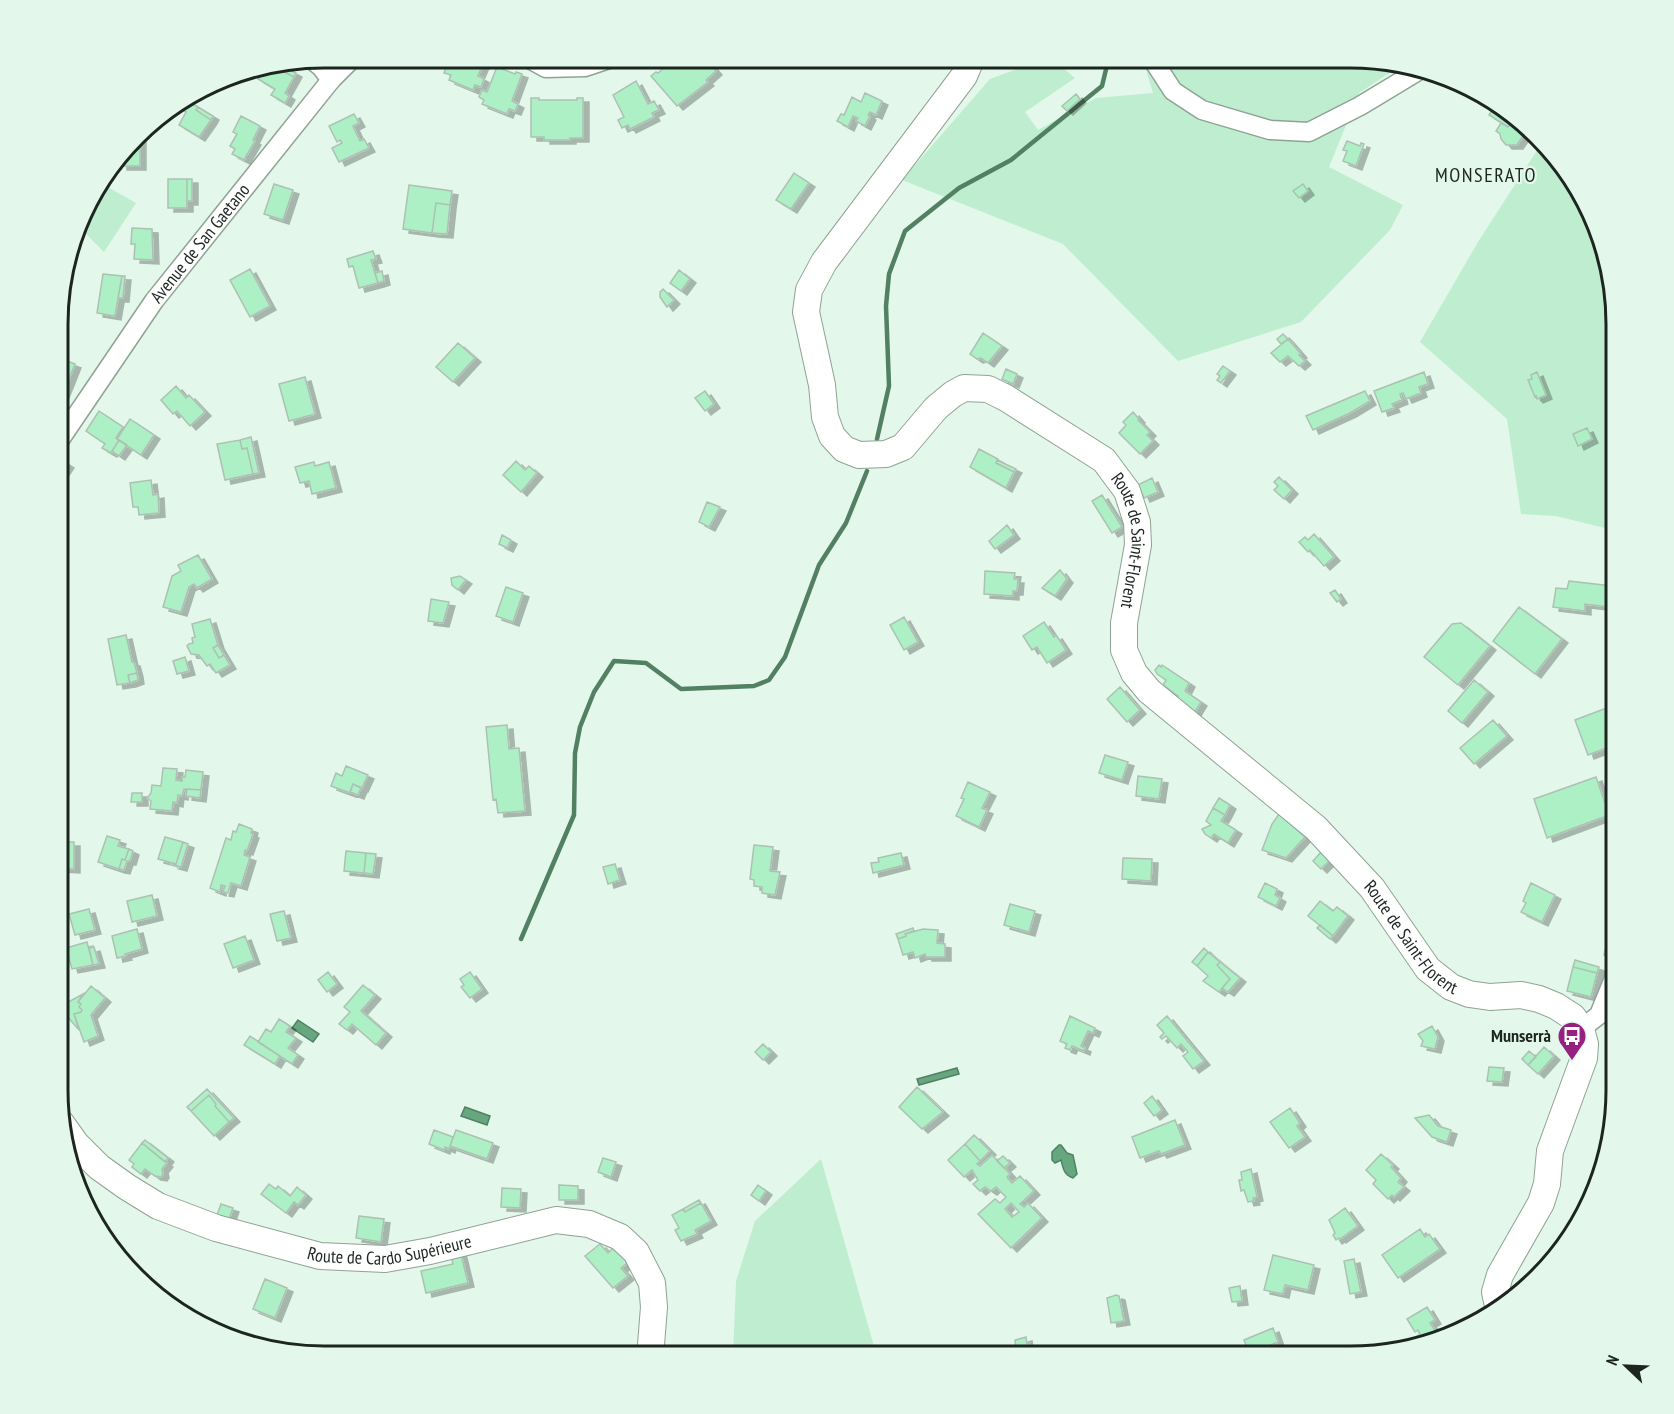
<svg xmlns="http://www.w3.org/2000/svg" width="1674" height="1414" font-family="'PT Sans Narrow',sans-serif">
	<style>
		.green { fill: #bfedcf }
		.water { fill: #67a780; stroke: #518063; stroke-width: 1.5 }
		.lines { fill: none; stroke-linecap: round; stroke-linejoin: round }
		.stream { stroke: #518063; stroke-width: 4.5 }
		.building { fill: #adf0c5; stroke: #acc1b3; stroke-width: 1.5; fill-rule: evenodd; filter: url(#shadow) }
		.lane-casing { stroke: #8ea395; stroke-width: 12 }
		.street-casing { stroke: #8ea395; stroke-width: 21 }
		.secondary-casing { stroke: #8ea395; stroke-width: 28 }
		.lane { stroke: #fff; stroke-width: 9 }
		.street { stroke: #fff; stroke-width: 18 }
		.secondary { stroke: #fff; stroke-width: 26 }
		.labels { text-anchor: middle; stroke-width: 4.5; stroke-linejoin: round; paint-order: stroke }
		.street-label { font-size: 18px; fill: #1d2520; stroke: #e3f8ea }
		.poi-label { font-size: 18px; font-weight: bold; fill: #1d2520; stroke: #e3f8ea; text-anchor: end }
		.neighbourhood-label { font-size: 20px; letter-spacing: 1.5px; fill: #1d2520; stroke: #e3f8ea }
		.rim { fill: none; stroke: #1d2520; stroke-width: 3 }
	</style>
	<defs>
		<filter id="shadow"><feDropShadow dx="6" dy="4" stdDeviation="0" flood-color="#0004"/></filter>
	</defs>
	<rect width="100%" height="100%" fill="#e3f8ea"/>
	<path class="green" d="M 1048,57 L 1050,57 L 1075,78 L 1025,112 L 1038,130 L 1096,98 L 1153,93 L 1142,57 L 1368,58 L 1400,66 L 1359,93 L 1329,167 L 1403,205 L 1390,230 L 1301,322 L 1178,361 L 1063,244 L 902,180 L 990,79 Z
		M 1543,141 L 1590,206 L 1616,306 L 1617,531 L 1556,516 L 1521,514 L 1507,419 L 1420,342 L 1478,242 Z
		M 99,182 L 136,203 L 104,252 L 81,229 L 79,231 L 93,190 Z
		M 821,1159 L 877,1357 L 733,1357 L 736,1281 L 755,1221 Z"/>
	<path class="water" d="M 298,1020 L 319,1034 L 313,1042 L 292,1028 Z
		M 957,1068 L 959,1074 L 919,1085 L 917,1079 Z
		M 465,1107 L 490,1116 L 487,1125 L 461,1116 Z
		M 1059,1145 L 1061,1145 L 1067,1153 L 1073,1155 L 1077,1174 L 1073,1178 C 1064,1175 1063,1168 1061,1160 L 1055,1163 L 1052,1160 L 1052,1152 Z"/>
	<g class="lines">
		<path class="stream" d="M 1241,57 L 1245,57
			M 877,439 L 889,386 L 886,306 L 889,274 L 905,231 L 959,188 L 1011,160 L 1102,86 L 1109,57
			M 521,939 L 574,815 L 575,753 L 580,727 L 594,692 L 614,661 L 646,663 L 681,689 L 754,686 L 769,680 L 785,657 L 819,565 L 846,523 L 867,471"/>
	</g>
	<path class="building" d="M 459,57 L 486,57 L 478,76 L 484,79 L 481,87 L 475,85 L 473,90 L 449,80 L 451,75 L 444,73 L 447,64 L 455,67 Z
		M 676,57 L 704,57 L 716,71 L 706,80 L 708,82 L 677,106 L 651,76 L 656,72 L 658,73 Z
		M 1083,57 L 1099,57 L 1099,62 L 1084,63 Z
		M 272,65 L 294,77 L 285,93 L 289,96 L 285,103 L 271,95 L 275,89 L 258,79 L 266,67 Z
		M 284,67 L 296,73 L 294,77 L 282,71 Z
		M 497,67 L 515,74 L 516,72 L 522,74 L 512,101 L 518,104 L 515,111 L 509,109 L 507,114 L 482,104 L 484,100 L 479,97 L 482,90 L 487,92 Z
		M 636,81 L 648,104 L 654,101 L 659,110 L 652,113 L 654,117 L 630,129 L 628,125 L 622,128 L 618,120 L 624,117 L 613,95 Z
		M 865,93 L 882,101 L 876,115 L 870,112 L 868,115 L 870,116 L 865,126 L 856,121 L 858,118 L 853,116 L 848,127 L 837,121 L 841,114 L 844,115 L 852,97 L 861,102 Z
		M 1076,94 L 1080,99 L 1067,111 L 1062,106 Z
		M 531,98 L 539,98 L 539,100 L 577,100 L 577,98 L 583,98 L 583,138 L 570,138 L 570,140 L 544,140 L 544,137 L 531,137 Z
		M 190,102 L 198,107 L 196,110 L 211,120 L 199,137 L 179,125 L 186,112 L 184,111 Z
		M 1496,104 L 1514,117 L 1508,127 L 1489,115 Z
		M 198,107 L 213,116 L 211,120 L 196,110 Z
		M 354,114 L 359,123 L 353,126 L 360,141 L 364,139 L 369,148 L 339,162 L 332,148 L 342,143 L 340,140 L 337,142 L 329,126 Z
		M 241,116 L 260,126 L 253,140 L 255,141 L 244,160 L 232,154 L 235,149 L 230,146 L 237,134 L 233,132 Z
		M 1514,117 L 1535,132 L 1531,140 L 1523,136 L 1517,145 L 1506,145 L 1501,139 L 1500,134 L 1496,131 L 1501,123 L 1508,127 Z
		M 136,137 L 140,137 L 140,166 L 121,166 L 121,156 Z
		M 1347,141 L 1360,146 L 1361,143 L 1364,144 L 1356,166 L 1343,161 L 1347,151 L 1343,150 Z
		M 794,173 L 809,183 L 791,209 L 776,200 Z
		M 168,179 L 187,179 L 187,208 L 168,208 Z
		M 187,179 L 192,179 L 192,201 L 187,201 Z
		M 274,184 L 293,190 L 283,220 L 264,214 Z
		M 1303,184 L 1308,191 L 1299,198 L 1293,191 Z
		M 409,185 L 452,191 L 450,205 L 436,203 L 432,233 L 403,229 Z
		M 436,203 L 450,205 L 447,234 L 432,233 Z
		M 132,228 L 152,229 L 153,260 L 134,259 L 135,244 L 131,244 Z
		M 373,251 L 376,259 L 371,260 L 378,283 L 359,288 L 353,266 L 349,267 L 347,259 Z
		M 250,269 L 270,306 L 250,317 L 230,280 Z
		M 679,270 L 690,279 L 681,291 L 670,283 Z
		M 382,271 L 384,281 L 378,283 L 375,273 Z
		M 103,274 L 122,276 L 115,316 L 97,313 Z
		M 122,276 L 125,276 L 123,298 L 118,298 Z
		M 663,289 L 674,300 L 667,307 L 660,297 L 660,292 Z
		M 983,333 L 1002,346 L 988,363 L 981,358 L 977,359 L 970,354 Z
		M 1283,334 L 1288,339 L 1281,344 L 1277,339 Z
		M 1288,339 L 1301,354 L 1299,355 L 1305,361 L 1299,366 L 1288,356 L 1280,362 L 1271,353 Z
		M 458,343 L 475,358 L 453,382 L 436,367 Z
		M 59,358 L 75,364 L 69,379 L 65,377 L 59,391 Z
		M 1223,366 L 1230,371 L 1221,383 L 1217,380 L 1220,376 L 1217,374 Z
		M 1006,369 L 1017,374 L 1013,384 L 1002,379 Z
		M 1424,372 L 1428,384 L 1419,387 L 1421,393 L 1406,399 L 1403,393 L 1400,394 L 1402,400 L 1392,404 L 1394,408 L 1382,412 L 1374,391 Z
		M 1537,372 L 1546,395 L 1537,399 L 1536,396 L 1535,397 L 1528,380 L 1532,379 L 1531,375 Z
		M 65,377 L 69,379 L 62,396 L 59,395 L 59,391 Z
		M 305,377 L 315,414 L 289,421 L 279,384 Z
		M 176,386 L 186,398 L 189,395 L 205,412 L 190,426 L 177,411 L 173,414 L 161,400 Z
		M 705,391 L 714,404 L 705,411 L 695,398 Z
		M 1365,391 L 1370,401 L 1350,413 L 1313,430 L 1306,416 Z
		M 99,411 L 123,427 L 116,438 L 119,440 L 111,453 L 102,448 L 105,444 L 86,431 Z
		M 1133,412 L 1139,419 L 1138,420 L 1150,432 L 1147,435 L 1153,441 L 1140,454 L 1119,433 L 1126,425 L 1123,422 Z
		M 130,419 L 154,435 L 141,455 L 117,439 Z
		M 1587,428 L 1592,439 L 1578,446 L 1573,434 Z
		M 251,437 L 259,473 L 253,474 L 247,448 L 242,449 L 240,440 Z
		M 119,440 L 127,445 L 119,456 L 112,451 Z
		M 240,440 L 242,449 L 247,448 L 253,474 L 225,480 L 217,444 Z
		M 979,449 L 998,459 L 996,463 L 1014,472 L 1006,488 L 970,467 Z
		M 59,458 L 68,464 L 62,473 L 59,471 Z
		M 997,460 L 1016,469 L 1014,472 L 996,463 Z
		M 516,461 L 525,470 L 529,466 L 537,473 L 521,492 L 503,475 Z
		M 314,462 L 315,466 L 329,462 L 336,488 L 312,494 L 309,481 L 300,483 L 295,467 Z
		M 1279,477 L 1292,490 L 1284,499 L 1274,490 L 1278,486 L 1274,482 Z
		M 1152,478 L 1158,492 L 1144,498 L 1138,485 Z
		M 151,480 L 153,495 L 158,494 L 159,513 L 139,515 L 138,507 L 133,507 L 130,483 Z
		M 1102,495 L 1122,527 L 1112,533 L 1092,501 Z
		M 707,502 L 720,507 L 709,527 L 699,522 Z
		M 1007,525 L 1014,535 L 995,549 L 989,541 Z
		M 1314,534 L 1334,557 L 1324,566 L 1310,550 L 1308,552 L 1299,542 L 1305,537 L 1308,540 Z
		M 502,535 L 511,540 L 507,548 L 499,544 Z
		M 198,555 L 212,579 L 197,588 L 194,584 L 189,587 L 181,612 L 163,607 L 172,576 L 181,571 L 178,565 Z
		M 1060,570 L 1067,579 L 1055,596 L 1042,588 Z
		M 985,571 L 1015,573 L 1014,579 L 1018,579 L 1017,591 L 1013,591 L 1013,596 L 984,594 Z
		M 460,576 L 466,580 L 458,590 L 452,585 L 451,578 Z
		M 1569,581 L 1612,586 L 1609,607 L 1585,604 L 1585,611 L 1553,607 L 1556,588 L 1567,589 Z
		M 506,587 L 523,593 L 513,622 L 496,616 Z
		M 1335,590 L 1341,599 L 1337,602 L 1330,593 Z
		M 431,599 L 449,602 L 443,623 L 428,621 Z
		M 1519,607 L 1562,639 L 1535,674 L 1493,641 Z
		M 904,617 L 918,642 L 904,650 L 890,625 Z
		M 210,619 L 218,645 L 213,648 L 219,658 L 224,655 L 230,665 L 216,673 L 210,664 L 207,666 L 199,655 L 191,654 L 187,646 L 189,644 L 193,643 L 192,638 L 195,637 L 192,624 Z
		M 1044,622 L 1054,637 L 1056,635 L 1066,650 L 1047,663 L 1037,647 L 1032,650 L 1023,636 Z
		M 1461,623 L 1490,646 L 1458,685 L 1424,657 L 1452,624 Z
		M 126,635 L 132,662 L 134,662 L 137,673 L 128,675 L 130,683 L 117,685 L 108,639 Z
		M 218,645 L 224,655 L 219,658 L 213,648 Z
		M 185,657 L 189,671 L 177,674 L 173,661 Z
		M 1159,665 L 1161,667 L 1162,665 L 1189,683 L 1185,691 L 1201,702 L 1193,715 L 1175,699 L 1178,696 L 1163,685 L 1166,680 L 1157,674 L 1155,670 Z
		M 137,673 L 138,680 L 130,683 L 128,675 Z
		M 1474,680 L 1488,692 L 1462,723 L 1448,711 Z
		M 1120,687 L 1140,710 L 1127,722 L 1107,699 Z
		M 1617,704 L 1617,744 L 1588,755 L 1575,720 Z
		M 1493,720 L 1507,736 L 1474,764 L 1460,748 Z
		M 507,725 L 509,749 L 519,748 L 525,811 L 498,813 L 496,799 L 493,800 L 486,727 Z
		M 1105,755 L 1128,762 L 1122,780 L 1099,773 Z
		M 346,766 L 368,775 L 362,788 L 353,784 L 350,793 L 331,786 L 336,773 L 342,776 Z
		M 163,768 L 177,769 L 176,780 L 182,781 L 182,777 L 185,777 L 186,770 L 203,772 L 201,790 L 184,789 L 182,796 L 178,795 L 177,803 L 173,802 L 172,811 L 150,809 L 151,801 L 147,798 L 151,793 L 152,785 L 161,786 Z
		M 1138,776 L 1162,779 L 1159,799 L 1136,796 Z
		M 1596,777 L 1609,815 L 1547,838 L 1534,799 Z
		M 968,782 L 990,792 L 982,808 L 987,810 L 979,827 L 956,816 L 964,799 L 961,798 Z
		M 353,784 L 361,788 L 358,795 L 350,792 Z
		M 187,789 L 201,790 L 200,798 L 186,796 Z
		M 132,793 L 142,793 L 142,802 L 131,802 Z
		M 1219,798 L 1230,805 L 1225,815 L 1213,808 Z
		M 1213,808 L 1225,815 L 1221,821 L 1236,830 L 1228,843 L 1214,834 L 1211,838 L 1205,834 L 1202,829 L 1211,825 L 1206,821 Z
		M 1279,814 L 1305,837 L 1286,858 L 1262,850 L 1272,824 Z
		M 239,824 L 252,829 L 251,833 L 253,834 L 247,851 L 245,850 L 244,855 L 250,857 L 241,886 L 231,883 L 228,893 L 223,892 L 225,886 L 221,885 L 220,892 L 210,888 L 226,838 L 231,840 L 233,831 L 236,832 Z
		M 107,836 L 120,840 L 118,846 L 129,849 L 125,860 L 122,859 L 119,869 L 98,862 Z
		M 165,837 L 183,842 L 176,864 L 158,859 Z
		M 58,842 L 74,842 L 74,869 L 58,868 Z
		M 183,842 L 188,844 L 181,867 L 173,865 L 176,864 Z
		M 754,845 L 773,847 L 770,871 L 780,872 L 775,895 L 762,893 L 762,887 L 754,886 L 754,880 L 750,879 Z
		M 129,849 L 133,851 L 130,861 L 127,861 L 124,870 L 119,869 L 122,859 L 125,860 Z
		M 346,851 L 366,853 L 364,873 L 344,871 Z
		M 1321,852 L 1330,860 L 1321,869 L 1313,861 Z
		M 366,853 L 376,854 L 373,874 L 364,873 Z
		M 901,853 L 904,865 L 873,873 L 871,863 L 879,862 L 878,858 Z
		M 1123,858 L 1152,859 L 1151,881 L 1122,879 Z
		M 615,864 L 620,880 L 608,884 L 603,867 Z
		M 1265,883 L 1277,889 L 1275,895 L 1280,898 L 1276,906 L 1258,897 Z
		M 1531,883 L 1555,895 L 1542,922 L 1521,912 L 1526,903 L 1523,901 Z
		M 152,895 L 157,916 L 132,922 L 127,901 Z
		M 1320,901 L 1333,911 L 1337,907 L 1348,916 L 1333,936 L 1308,916 Z
		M 1010,904 L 1035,911 L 1029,932 L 1004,925 Z
		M 89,909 L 95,930 L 75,935 L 69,914 Z
		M 284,911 L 291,938 L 277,941 L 270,914 Z
		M 1320,925 L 1333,936 L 1330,939 L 1317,928 Z
		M 913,928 L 914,931 L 905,934 L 906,936 L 898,939 L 896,934 Z
		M 137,929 L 142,949 L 125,954 L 126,956 L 117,958 L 112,936 Z
		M 923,929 L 938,930 L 937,943 L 945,944 L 945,957 L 926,957 L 925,954 L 915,958 L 913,952 L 903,955 L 898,939 L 906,936 L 905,934 Z
		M 245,936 L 254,960 L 233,968 L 224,944 Z
		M 87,942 L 93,965 L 72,969 L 66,948 Z
		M 94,947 L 99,964 L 93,965 L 89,948 Z
		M 1606,947 L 1613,949 L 1611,957 L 1604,955 Z
		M 1204,948 L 1208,952 L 1197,966 L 1192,962 Z
		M 1208,952 L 1220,962 L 1217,965 L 1230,979 L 1219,992 L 1203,981 L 1208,976 L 1197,966 Z
		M 1575,960 L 1599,967 L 1597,973 L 1573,967 Z
		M 1220,962 L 1240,978 L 1228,992 L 1222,988 L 1230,979 L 1217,965 Z
		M 1573,967 L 1597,973 L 1591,997 L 1567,991 Z
		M 328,972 L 337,984 L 327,992 L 318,980 Z
		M 470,972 L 482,989 L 470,998 L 461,987 L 464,985 L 460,979 Z
		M 363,985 L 375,995 L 361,1011 L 386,1033 L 376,1045 L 352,1024 L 347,1030 L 339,1024 L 350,1012 L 344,1007 Z
		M 91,986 L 105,998 L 91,1015 L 98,1036 L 84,1042 L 74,1014 L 81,1012 L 82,1010 L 79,1007 L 81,1004 L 78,1002 Z
		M 83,994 L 78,1002 L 81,1004 L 79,1007 L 82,1010 L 81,1012 L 74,1014 L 79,1030 L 59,1007 Z
		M 1070,1016 L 1095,1028 L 1093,1033 L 1088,1031 L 1081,1046 L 1085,1048 L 1084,1051 L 1072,1046 L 1070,1050 L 1065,1048 L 1067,1044 L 1060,1041 Z
		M 1167,1016 L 1204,1061 L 1193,1069 L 1183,1056 L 1188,1052 L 1181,1044 L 1177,1048 L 1166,1036 L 1162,1039 L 1160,1037 L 1164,1033 L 1157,1025 Z
		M 279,1019 L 290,1026 L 286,1032 L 296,1038 L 288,1048 L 298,1055 L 292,1064 L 258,1042 L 266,1029 L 271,1032 Z
		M 1432,1026 L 1438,1037 L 1435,1049 L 1421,1046 L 1423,1041 L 1418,1034 Z
		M 250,1036 L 280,1056 L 275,1064 L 244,1045 Z
		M 763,1044 L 771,1052 L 763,1060 L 755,1052 Z
		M 1544,1047 L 1554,1056 L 1538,1074 L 1528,1065 Z
		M 1529,1051 L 1536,1057 L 1528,1065 L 1522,1059 Z
		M 1489,1067 L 1504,1068 L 1502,1082 L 1487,1081 Z
		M 917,1087 L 943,1112 L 922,1129 L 899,1107 Z
		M 207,1089 L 234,1118 L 229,1122 L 215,1106 L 216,1104 L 209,1095 L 191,1111 L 187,1107 Z
		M 209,1095 L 216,1104 L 215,1106 L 229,1122 L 214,1136 L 191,1111 Z
		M 1152,1096 L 1162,1110 L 1154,1116 L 1144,1103 Z
		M 1290,1108 L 1300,1123 L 1297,1126 L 1305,1137 L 1289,1148 L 1270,1122 Z
		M 1429,1115 L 1438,1126 L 1451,1130 L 1447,1142 L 1432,1137 L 1415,1118 Z
		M 1175,1120 L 1185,1145 L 1161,1154 L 1159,1151 L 1140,1158 L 1132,1137 Z
		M 434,1130 L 453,1137 L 449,1149 L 445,1147 L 444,1150 L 429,1144 Z
		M 456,1130 L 493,1143 L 487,1159 L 450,1146 Z
		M 974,1135 L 990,1151 L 980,1161 L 965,1144 Z
		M 145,1140 L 168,1158 L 165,1162 L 142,1143 Z
		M 142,1143 L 167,1163 L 162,1169 L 163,1174 L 161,1177 L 155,1176 L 145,1169 L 141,1174 L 132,1167 L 134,1164 L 129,1160 Z
		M 965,1144 L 980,1161 L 977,1164 L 980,1166 L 992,1155 L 1010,1174 L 1007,1177 L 1012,1183 L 1020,1176 L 1034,1191 L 1020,1204 L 1024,1207 L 1028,1203 L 1042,1218 L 1011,1248 L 978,1214 L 995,1199 L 1000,1203 L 1006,1197 L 996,1187 L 991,1191 L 985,1187 L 980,1191 L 973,1184 L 978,1180 L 972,1170 L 964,1177 L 948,1160 ZM 1011,1203 L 1019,1212 L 1012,1217 L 1005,1209 Z
		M 1381,1154 L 1393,1165 L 1391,1167 L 1401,1178 L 1398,1182 L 1404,1187 L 1394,1197 L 1392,1195 L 1388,1199 L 1373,1184 L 1376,1180 L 1366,1170 Z
		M 1003,1156 L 1010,1163 L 1004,1168 L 997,1161 Z
		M 603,1158 L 616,1162 L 611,1177 L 598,1172 Z
		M 1251,1169 L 1257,1197 L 1253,1198 L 1254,1201 L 1248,1202 L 1244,1190 L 1241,1191 L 1239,1180 L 1242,1180 L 1241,1172 Z
		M 269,1184 L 276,1189 L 278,1186 L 290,1196 L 297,1187 L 306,1195 L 298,1205 L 294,1202 L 286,1213 L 261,1194 Z
		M 559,1185 L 578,1186 L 578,1200 L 559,1200 Z
		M 758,1185 L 766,1191 L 759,1201 L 751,1195 Z
		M 502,1188 L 521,1189 L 520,1208 L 501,1207 Z
		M 699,1200 L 701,1203 L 685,1212 L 683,1209 Z
		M 701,1203 L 711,1221 L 695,1230 L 697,1234 L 681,1241 L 675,1230 L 679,1228 L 672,1215 L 683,1209 L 685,1212 Z
		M 221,1204 L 233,1208 L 228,1222 L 216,1218 Z
		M 1345,1208 L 1358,1226 L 1340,1239 L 1339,1238 L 1336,1240 L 1333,1235 L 1335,1233 L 1329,1220 Z
		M 359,1216 L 384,1219 L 381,1242 L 356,1238 Z
		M 1420,1229 L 1425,1237 L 1429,1234 L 1440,1249 L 1398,1278 L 1382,1255 Z
		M 600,1244 L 608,1253 L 617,1244 L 631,1260 L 621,1268 L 628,1276 L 613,1288 L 585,1256 Z
		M 460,1250 L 468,1283 L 426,1293 L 421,1271 L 453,1264 L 450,1252 Z
		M 1273,1255 L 1314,1265 L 1308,1290 L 1285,1285 L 1283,1294 L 1264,1290 Z
		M 1354,1259 L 1361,1292 L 1350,1294 L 1344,1261 Z
		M 1542,1261 L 1550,1262 L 1539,1278 Z
		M 265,1279 L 287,1288 L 275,1318 L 253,1309 Z
		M 1240,1286 L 1242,1301 L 1232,1302 L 1229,1288 Z
		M 1116,1295 L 1119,1296 L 1124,1321 L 1111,1323 L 1107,1298 Z
		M 1427,1307 L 1435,1320 L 1430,1323 L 1441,1339 L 1417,1345 L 1413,1339 L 1420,1334 L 1418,1330 L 1415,1332 L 1407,1319 Z
		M 1273,1328 L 1278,1342 L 1249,1353 L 1244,1340 Z
		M 1026,1337 L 1027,1344 L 1030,1343 L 1034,1357 L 1013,1357 L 1011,1350 L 1016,1349 L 1015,1340 Z"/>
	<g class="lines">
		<g class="lane-casing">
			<path id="lane" d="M 1616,390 L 1616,402"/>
		</g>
		<g class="street-casing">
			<g id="street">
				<path d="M 526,57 L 546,68 L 585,67 L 615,57"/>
				<path d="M 1151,57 L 1173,91 L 1202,110 L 1270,130 L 1309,132 L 1360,106 L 1418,71"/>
				<path d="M 311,59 L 321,67 L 331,80"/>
				<path id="s1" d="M 59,441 L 154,301 L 331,80 L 354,57"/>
				<path d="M 1581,1029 L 1599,1015 L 1617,971"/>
			</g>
		</g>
		<g class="secondary-casing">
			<g id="secondary">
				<path id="s2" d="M 972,57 L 964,76 L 824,262 L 809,290 L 806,312 L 822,385 L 825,417 L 832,436 L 844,449 L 859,455 L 886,454 L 903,447 L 936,408 L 953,394 L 964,388 L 988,389 L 1006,398 L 1104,460 L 1127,491 L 1137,522 L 1138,545 L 1124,623 L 1124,650 L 1134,673 L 1149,691 L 1316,828 L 1372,888 L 1428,969 L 1451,987 L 1469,994 L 1490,997 L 1521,995 L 1539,999 L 1556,1006 L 1573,1017 L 1581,1029 L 1585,1044 L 1584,1058 L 1550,1151 L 1547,1184 L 1541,1203 L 1500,1275 L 1495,1292 L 1498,1306"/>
				<path id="s3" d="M 61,1123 L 76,1144 L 99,1167 L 127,1187 L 158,1206 L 216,1228 L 320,1256 L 385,1259 L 430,1251 L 556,1220 L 589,1224 L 620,1237 L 636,1252 L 652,1283 L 654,1307 L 650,1357"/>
			</g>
		</g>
		<use href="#lane" class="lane"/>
		<use href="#street" class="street"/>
		<use href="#secondary" class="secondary"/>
	</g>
	<defs>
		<g id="bus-pin" transform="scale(1.5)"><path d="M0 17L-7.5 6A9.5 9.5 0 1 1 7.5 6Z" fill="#952281" stroke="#e3f8ea"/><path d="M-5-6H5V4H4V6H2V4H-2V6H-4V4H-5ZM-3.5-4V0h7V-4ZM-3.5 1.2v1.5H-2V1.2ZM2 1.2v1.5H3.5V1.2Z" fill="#fff"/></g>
	</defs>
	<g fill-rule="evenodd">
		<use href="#bus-pin" x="1572" y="1036"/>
	</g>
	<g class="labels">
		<g class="street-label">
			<text dy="6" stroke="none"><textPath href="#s1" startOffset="243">Avenue de San Gaetano</textPath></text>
			<text dy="6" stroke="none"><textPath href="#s2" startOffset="848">Route de Saint-Florent</textPath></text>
			<text dy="6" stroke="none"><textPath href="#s2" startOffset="1370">Route de Saint-Florent</textPath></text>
			<text dy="6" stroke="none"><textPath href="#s3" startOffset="369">Route de Cardo Supérieure</textPath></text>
		</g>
		<g class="poi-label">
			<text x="1551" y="1042">Munserrà</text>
		</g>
		<g class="neighbourhood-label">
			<text x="1486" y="182">MONSERATO</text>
		</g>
	</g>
	<path d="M0 0H1674V1414H0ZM324 68H1350A256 256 0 0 1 1606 324V1090A256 256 0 0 1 1350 1346H324A256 256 0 0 1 68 1090V324A256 256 0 0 1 324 68Z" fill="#e3f8ea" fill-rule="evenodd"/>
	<path class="rim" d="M324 68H1350A256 256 0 0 1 1606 324V1090A256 256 0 0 1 1350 1346H324A256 256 0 0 1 68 1090V324A256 256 0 0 1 324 68Z"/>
	<g transform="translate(1626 1366) rotate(293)" stroke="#e3f8ea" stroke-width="4.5" paint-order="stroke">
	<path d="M0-4.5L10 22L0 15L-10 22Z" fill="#1d2520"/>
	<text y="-9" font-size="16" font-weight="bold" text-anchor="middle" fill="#1d2520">N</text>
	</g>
</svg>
